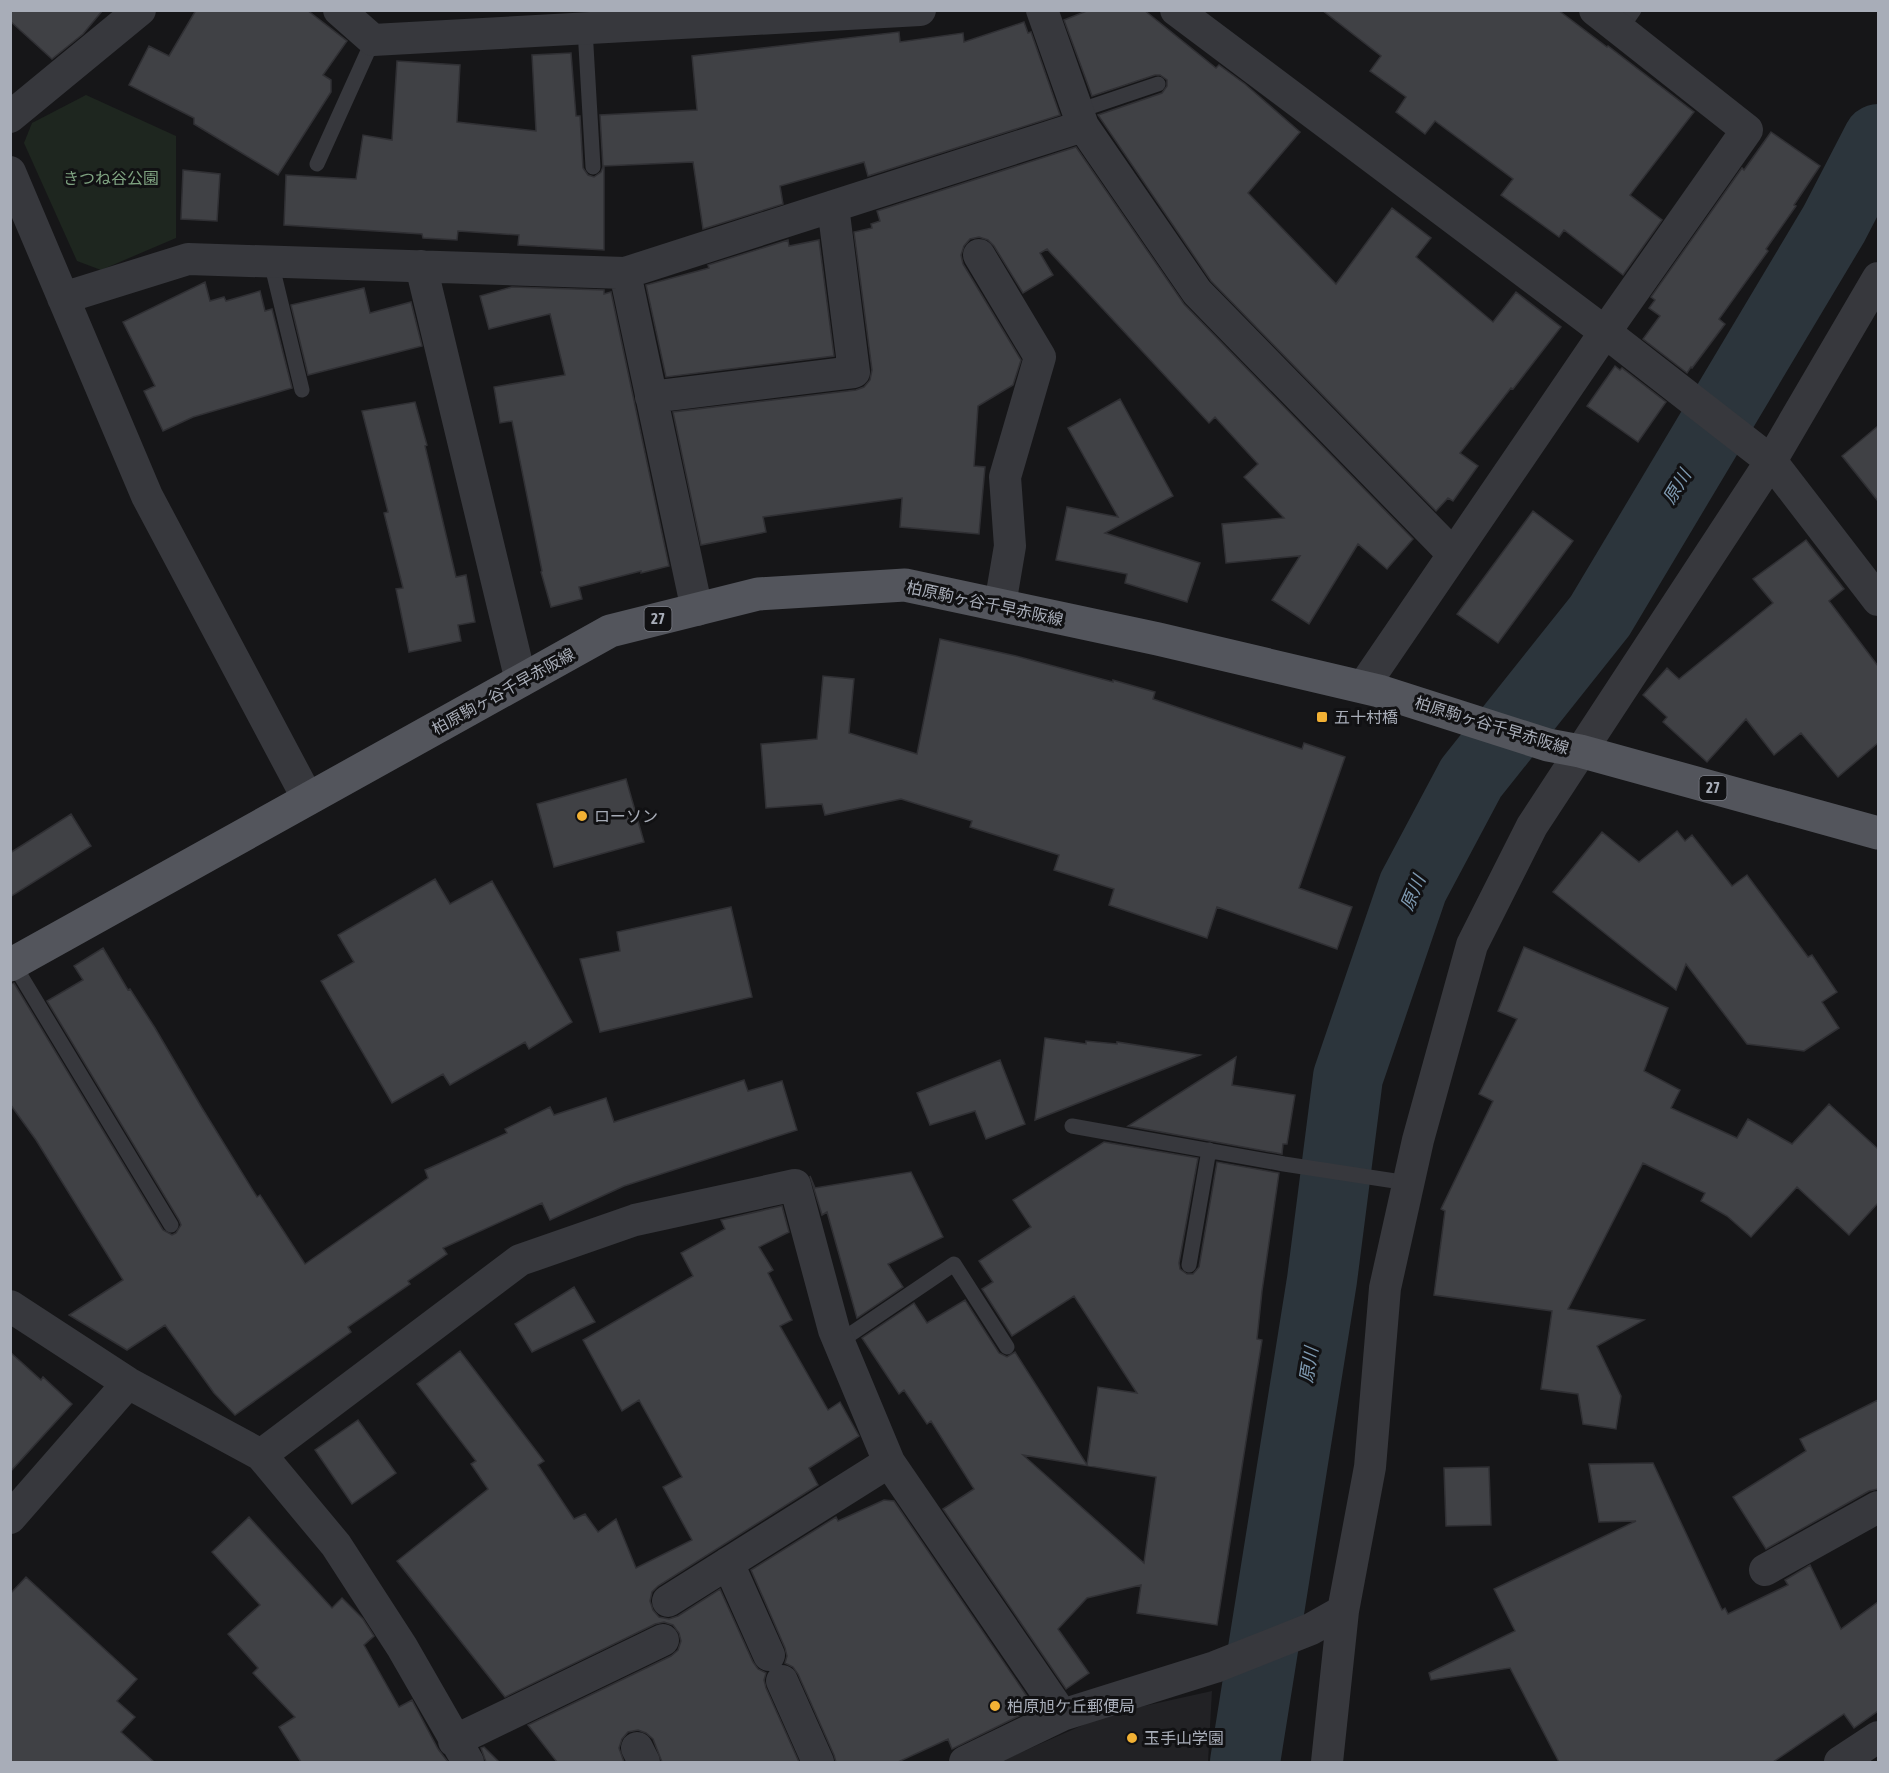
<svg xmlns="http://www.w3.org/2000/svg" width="1889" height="1773" font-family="'Asap Condensed','Noto Sans JP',sans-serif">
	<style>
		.built { fill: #222225 }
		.green { fill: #1e261f }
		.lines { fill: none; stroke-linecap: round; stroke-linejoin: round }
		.river { stroke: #2c353c; stroke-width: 70 }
		.building { fill: #404145; stroke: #303034; stroke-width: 1.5; fill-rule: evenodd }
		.service { stroke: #37383d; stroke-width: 15 }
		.minor { stroke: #37383d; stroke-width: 32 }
		.primary { stroke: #53555c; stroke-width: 33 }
		.poi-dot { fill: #f2b134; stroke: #111113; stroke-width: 2 }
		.labels { text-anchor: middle; stroke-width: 6; stroke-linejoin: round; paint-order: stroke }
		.shield { fill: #111113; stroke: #7b7e86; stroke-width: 1.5 }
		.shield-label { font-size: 15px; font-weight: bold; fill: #a8adb8 }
		.park-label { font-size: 16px; fill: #7fa381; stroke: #111113 }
		.street-label { font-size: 16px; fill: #a8adb8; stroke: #111113 }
		.poi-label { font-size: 16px; fill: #a8adb8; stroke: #111113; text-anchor: start }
		.water-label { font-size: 18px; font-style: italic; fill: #7f9bb3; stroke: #111113 }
	</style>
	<rect width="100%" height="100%" fill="#161618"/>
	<path class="built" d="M 1212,1691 L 1208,1762 L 999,1762 L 1108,1714 Z"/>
	<path class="green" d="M 86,95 L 176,136 L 176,238 L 101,270 L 77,261 L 24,143 L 32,123 Z"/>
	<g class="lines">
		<path class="river" d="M 1245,1762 L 1322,1280 L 1348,1077 L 1413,887 L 1471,778 L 1600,616 L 1834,224 L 1878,139"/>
	</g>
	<path class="building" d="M 10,10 L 103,10 L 83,34 L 52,59 L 10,21 Z
		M 196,10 L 307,10 L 347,41 L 323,75 L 331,80 L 331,92 L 278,175 L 194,124 L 194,118 L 129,85 L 149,46 L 169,56 Z
		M 1089,10 L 1144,10 L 1216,68 L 1219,65 L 1245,84 L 1300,132 L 1248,193 L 1336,284 L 1392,208 L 1431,238 L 1416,257 L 1493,322 L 1516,292 L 1561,327 L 1513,389 L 1511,388 L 1460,453 L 1478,466 L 1453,501 L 1448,498 L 1436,511 L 1211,281 L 1098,115 L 1162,93 L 1167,86 L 1167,80 L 1160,75 L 1155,75 L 1092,96 L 1064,20 Z
		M 1322,10 L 1558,10 L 1607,47 L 1608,46 L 1694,112 L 1630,195 L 1662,220 L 1623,275 L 1564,230 L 1559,237 L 1501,195 L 1513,179 L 1435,121 L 1425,134 L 1396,112 L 1406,97 L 1370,71 L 1381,56 Z
		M 1024,22 L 1028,33 L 1031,32 L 1060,115 L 868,176 L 864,162 L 780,186 L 783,204 L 703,229 L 693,162 L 604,166 L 604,250 L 518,245 L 519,235 L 458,231 L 457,240 L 423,238 L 422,234 L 284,225 L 286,175 L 356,179 L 363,135 L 392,140 L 397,61 L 460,65 L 457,122 L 536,131 L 532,55 L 571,53 L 576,116 L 580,116 L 583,168 L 588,175 L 594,177 L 601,172 L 603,167 L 600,115 L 697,110 L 692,56 L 899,32 L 900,42 L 963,33 L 964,42 Z
		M 1771,132 L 1820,166 L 1794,205 L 1796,206 L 1766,249 L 1768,251 L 1719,319 L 1725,324 L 1692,368 L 1691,367 L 1687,373 L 1643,339 L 1660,316 L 1649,308 L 1655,300 L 1651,297 L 1742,168 L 1744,170 Z
		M 1076,147 L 1184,304 L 1413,539 L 1387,569 L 1358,544 L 1309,624 L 1272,600 L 1300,556 L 1226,563 L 1222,524 L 1284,518 L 1244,477 L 1258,464 L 1215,417 L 1209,423 L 1047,249 L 1040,253 L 1053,275 L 1023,293 L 994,246 L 988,240 L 979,237 L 970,239 L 964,246 L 961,255 L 963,264 L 1021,360 L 1013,385 L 978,406 L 974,466 L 985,467 L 979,534 L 900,527 L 902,498 L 763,517 L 766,532 L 701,545 L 673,412 L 856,390 L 864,387 L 870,380 L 872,370 L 854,232 L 872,228 L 871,224 L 880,221 L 877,211 Z
		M 183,170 L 220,174 L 217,221 L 181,219 Z
		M 788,240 L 789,246 L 819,240 L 834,356 L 666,377 L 646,285 L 709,268 L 708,265 Z
		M 205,282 L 210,301 L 224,297 L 226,301 L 260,291 L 265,311 L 272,309 L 292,388 L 193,417 L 163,431 L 144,391 L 155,386 L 123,322 Z
		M 512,287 L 604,290 L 604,294 L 611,292 L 669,566 L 641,573 L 641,571 L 579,587 L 582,599 L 551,607 L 541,572 L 542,571 L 512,421 L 500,423 L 494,387 L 565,375 L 550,314 L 489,329 L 480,296 Z
		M 364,288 L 370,313 L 411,302 L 422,346 L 308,375 L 291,305 Z
		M 1615,366 L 1620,370 L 1622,368 L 1666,402 L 1638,442 L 1587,406 Z
		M 1120,399 L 1173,496 L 1105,533 L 1200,563 L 1187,602 L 1125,583 L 1127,574 L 1056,560 L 1067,507 L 1118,517 L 1068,428 Z
		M 415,402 L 427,445 L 425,446 L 456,577 L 466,575 L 475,622 L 458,625 L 461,641 L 409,652 L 396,589 L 403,588 L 384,513 L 388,512 L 362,411 Z
		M 1878,426 L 1878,501 L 1842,456 Z
		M 1533,511 L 1573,541 L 1498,643 L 1457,614 Z
		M 1806,540 L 1844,589 L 1829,601 L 1878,666 L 1878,743 L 1838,777 L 1801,733 L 1774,755 L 1746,719 L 1707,762 L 1663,722 L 1667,717 L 1643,695 L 1667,668 L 1679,679 L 1773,603 L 1753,579 Z
		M 940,639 L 1016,656 L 1113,682 L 1113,680 L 1155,692 L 1153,699 L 1302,749 L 1304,743 L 1345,757 L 1299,888 L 1352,907 L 1337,949 L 1217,907 L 1207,938 L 1109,905 L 1114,889 L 1054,870 L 1059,855 L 970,827 L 972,821 L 901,799 L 825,815 L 822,804 L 766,808 L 761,744 L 817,739 L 823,676 L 854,679 L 849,733 L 917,754 Z
		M 626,779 L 644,842 L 554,867 L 537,804 Z
		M 71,814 L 91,846 L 10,897 L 10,853 Z
		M 1677,831 L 1685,841 L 1692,835 L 1732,886 L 1747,875 L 1808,957 L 1812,955 L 1837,992 L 1822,1002 L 1839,1028 L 1804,1051 L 1747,1044 L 1686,964 L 1676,990 L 1553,892 L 1602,832 L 1639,862 Z
		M 435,879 L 450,904 L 492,881 L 572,1022 L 529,1049 L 525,1042 L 450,1085 L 443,1074 L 392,1103 L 321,981 L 354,962 L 338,935 Z
		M 731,907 L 752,997 L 600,1032 L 580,959 L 620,951 L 617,932 Z
		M 1524,947 L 1668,1008 L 1644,1071 L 1680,1090 L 1671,1108 L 1737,1138 L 1748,1119 L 1792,1144 L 1829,1104 L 1878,1149 L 1878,1203 L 1849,1235 L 1797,1187 L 1751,1237 L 1727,1216 L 1701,1201 L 1705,1193 L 1643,1163 L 1568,1309 L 1644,1320 L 1597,1346 L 1621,1396 L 1616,1429 L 1583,1424 L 1578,1394 L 1541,1389 L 1552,1311 L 1434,1295 L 1445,1211 L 1441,1209 L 1493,1101 L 1479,1094 L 1517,1019 L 1498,1011 Z
		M 103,948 L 128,990 L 130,989 L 155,1028 L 202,1108 L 257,1197 L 260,1195 L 305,1264 L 428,1178 L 425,1170 L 507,1133 L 505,1129 L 550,1107 L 554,1115 L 606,1098 L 614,1122 L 744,1080 L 748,1091 L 782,1081 L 797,1130 L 624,1186 L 550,1220 L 542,1203 L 443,1248 L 447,1254 L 408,1281 L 410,1284 L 348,1327 L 351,1332 L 235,1415 L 214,1393 L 165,1325 L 127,1350 L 69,1315 L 123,1280 L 36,1140 L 10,1104 L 10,984 L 14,983 L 163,1230 L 172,1235 L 176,1233 L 181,1225 L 179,1220 L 47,1001 L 83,980 L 74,966 Z
		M 1045,1038 L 1086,1044 L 1086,1041 L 1117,1044 L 1117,1042 L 1200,1055 L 1035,1120 Z
		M 1236,1057 L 1232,1085 L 1295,1095 L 1287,1144 L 1283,1144 L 1282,1154 L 1128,1126 Z
		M 1000,1060 L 1025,1124 L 986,1139 L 975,1111 L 930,1125 L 917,1093 Z
		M 1104,1142 L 1198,1158 L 1179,1263 L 1180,1269 L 1187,1274 L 1193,1274 L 1199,1267 L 1217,1162 L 1279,1173 L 1262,1291 L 1257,1339 L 1262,1340 L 1217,1625 L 1137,1613 L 1141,1585 L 1087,1598 L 1058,1629 L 1089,1673 L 1066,1689 L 943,1509 L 974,1489 L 931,1421 L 927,1424 L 904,1390 L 899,1394 L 862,1338 L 914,1303 L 927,1323 L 965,1300 L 999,1353 L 1007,1357 L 1015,1352 L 1087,1465 L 1098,1387 L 1137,1393 L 1074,1296 L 1012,1336 L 982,1289 L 993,1282 L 979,1261 L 1031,1227 L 1013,1200 ZM 1023,1455 L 1156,1477 L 1144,1563 Z
		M 911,1172 L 943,1237 L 888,1264 L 903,1287 L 857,1318 L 827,1212 L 822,1215 L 810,1176 L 815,1188 Z
		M 782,1206 L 789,1232 L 759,1247 L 773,1270 L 768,1273 L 792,1320 L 780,1326 L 828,1410 L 840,1402 L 859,1436 L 809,1468 L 818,1485 L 658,1586 L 652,1592 L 650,1601 L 653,1610 L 659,1617 L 669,1619 L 678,1616 L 720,1589 L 753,1662 L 758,1669 L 766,1673 L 764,1680 L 766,1688 L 799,1762 L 662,1762 L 653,1739 L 646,1733 L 638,1730 L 628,1732 L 622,1739 L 619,1748 L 624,1762 L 557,1762 L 528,1725 L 671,1656 L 678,1650 L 681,1641 L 679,1633 L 673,1625 L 664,1622 L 655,1624 L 505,1697 L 397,1561 L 488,1489 L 471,1464 L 476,1461 L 417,1384 L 460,1351 L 544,1461 L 538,1465 L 574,1519 L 585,1514 L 598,1532 L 616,1519 L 636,1568 L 692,1540 L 663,1487 L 682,1477 L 639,1400 L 622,1411 L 583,1340 L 693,1276 L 681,1253 L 725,1229 L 721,1220 Z
		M 574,1287 L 595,1322 L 532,1352 L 515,1324 Z
		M 10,1352 L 41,1380 L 43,1377 L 72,1404 L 10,1472 Z
		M 1878,1400 L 1878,1489 L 1869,1491 L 1766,1549 L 1733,1497 L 1806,1451 L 1800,1439 Z
		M 358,1420 L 396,1473 L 352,1504 L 315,1450 Z
		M 1653,1463 L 1722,1610 L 1725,1608 L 1728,1614 L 1788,1585 L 1785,1580 L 1810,1565 L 1841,1629 L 1878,1602 L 1878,1711 L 1854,1728 L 1844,1714 L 1773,1762 L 1559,1762 L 1510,1668 L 1431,1680 L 1429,1673 L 1515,1631 L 1494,1589 L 1636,1521 L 1599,1522 L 1589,1464 Z
		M 1489,1467 L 1491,1525 L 1446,1526 L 1444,1468 Z
		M 884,1500 L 894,1501 L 1035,1708 L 952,1749 L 948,1739 L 898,1762 L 836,1762 L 834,1755 L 798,1674 L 793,1667 L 785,1663 L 787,1656 L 785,1648 L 751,1570 L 836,1517 L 838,1521 Z
		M 249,1517 L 332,1608 L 342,1598 L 363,1619 L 374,1636 L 364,1645 L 399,1707 L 412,1700 L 438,1749 L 448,1762 L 301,1762 L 279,1727 L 295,1717 L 253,1673 L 258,1668 L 228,1634 L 260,1605 L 212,1552 Z
		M 26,1577 L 137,1679 L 117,1701 L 135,1717 L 121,1732 L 154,1762 L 10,1762 L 10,1594 Z
		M 484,1747 L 499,1762 L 486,1762 L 481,1748 Z"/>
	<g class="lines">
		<path class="service" d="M 585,29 L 593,167
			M 1620,30 L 1634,10
			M 1078,111 L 1158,84
			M 317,164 L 373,40
			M 271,262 L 302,390
			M 13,963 L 171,1225
			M 1072,1126 L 1284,1164 L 1408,1183
			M 1189,1265 L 1209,1150
			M 839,1342 L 954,1264 L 1007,1347"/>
		<path class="minor" d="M 339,10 L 373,40 L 920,10
			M 1042,10 L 1083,126 L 1197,292 L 1453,554
			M 1176,10 L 1605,332 L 1771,461 L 1878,600
			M 10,117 L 140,10
			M 10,172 L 147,496 L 308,799
			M 979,255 L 1040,357 L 1005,477 L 1010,546 L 1000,605
			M 421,266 L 521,681
			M 625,273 L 697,610
			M 63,298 L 188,259 L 625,273 L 1083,126
			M 651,397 L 854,372 L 833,206
			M 1363,687 L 1605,332 L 1747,130 L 1595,10
			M 10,1306 L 128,1383 L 261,1455 L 336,1545 L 402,1647 L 468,1762
			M 261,1455 L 520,1260 L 635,1220 L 795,1185 L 834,1330 L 889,1462 L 1062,1715
			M 10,1518 L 128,1383
			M 728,1563 L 769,1655
			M 1765,1570 L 1878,1507
			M 668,1601 L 889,1462
			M 782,1681 L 818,1762
			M 454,1741 L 663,1640
			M 637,1748 L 644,1762
			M 965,1762 L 1062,1715 L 1215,1667 L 1311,1629 L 1343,1611
			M 1327,1762 L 1343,1611 L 1370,1467 L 1385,1288 L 1418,1140 L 1472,945 L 1532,826 L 1771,461 L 1878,278
			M 1840,1762 L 1878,1737"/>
		<path class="primary" d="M 10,965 L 610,631 L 758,594 L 905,585 L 1158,639 L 1379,691 L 1548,745 L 1580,751 L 1878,833"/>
	</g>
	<g class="poi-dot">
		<rect x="1316" y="711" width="12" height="12" rx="3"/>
		<circle cx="582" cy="816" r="6"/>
		<circle cx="995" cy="1706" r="6"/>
		<circle cx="1132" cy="1738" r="6"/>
	</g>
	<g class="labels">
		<g class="shield">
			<rect x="644.5" y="607" width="27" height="24" rx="4.5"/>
			<rect x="1699.5" y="776" width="27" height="24" rx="4.5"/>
		</g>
		<g class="shield-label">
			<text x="658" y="624">27</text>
			<text x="1713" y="793">27</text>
		</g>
		<g class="park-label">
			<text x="111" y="184">きつね谷公園</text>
		</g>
		<g class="street-label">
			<text transform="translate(985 603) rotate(12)" y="6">柏原駒ヶ谷千早赤阪線</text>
			<text transform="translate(503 691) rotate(-29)" y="6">柏原駒ヶ谷千早赤阪線</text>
			<text transform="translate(1492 725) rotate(17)" y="6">柏原駒ヶ谷千早赤阪線</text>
		</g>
		<g class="poi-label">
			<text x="1334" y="723">五十村橋</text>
			<text x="594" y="822">ローソン</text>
			<text x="1007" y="1712">柏原旭ケ丘郵便局</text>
			<text x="1144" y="1744">玉手山学園</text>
		</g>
		<g class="water-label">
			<text transform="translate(1677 487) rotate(-59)" y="6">原川</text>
			<text transform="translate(1413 893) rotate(-67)" y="6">原川</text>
			<text transform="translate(1309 1365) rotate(-81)" y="6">原川</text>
		</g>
	</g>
	<rect width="1889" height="1773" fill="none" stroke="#a8adb8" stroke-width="24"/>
</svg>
